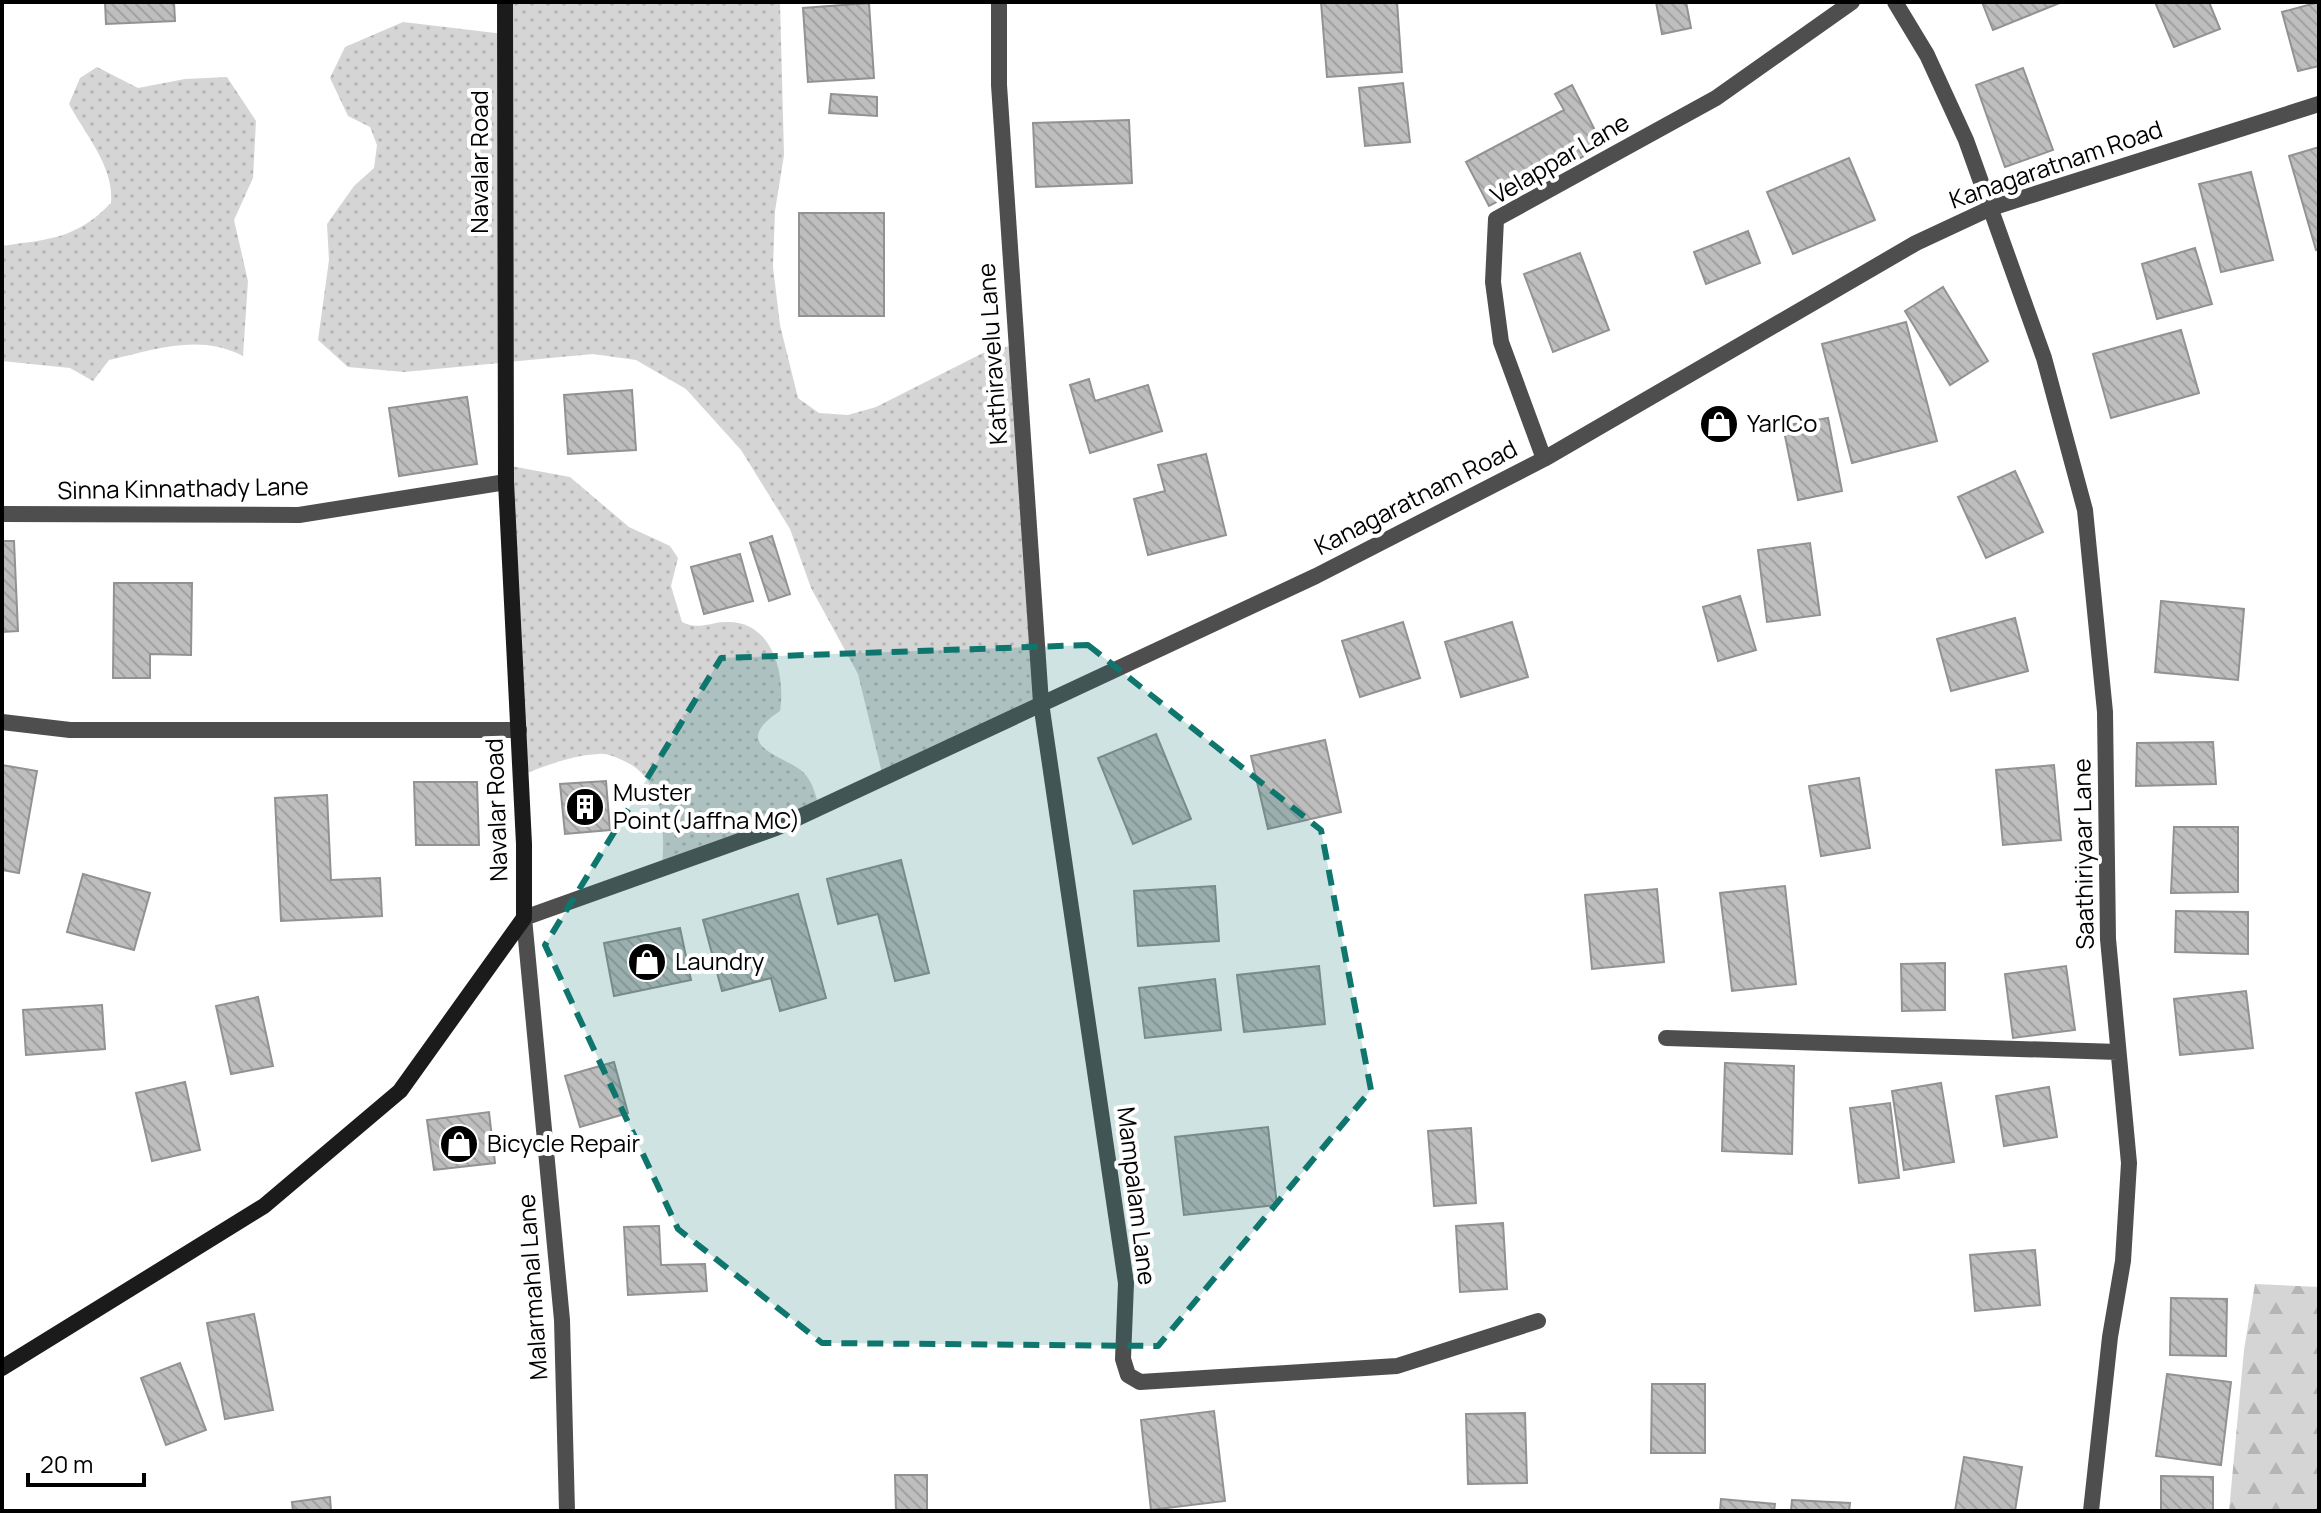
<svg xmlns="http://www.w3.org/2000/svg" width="2321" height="1513" font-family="Manrope,sans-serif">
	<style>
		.grass { fill: url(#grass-dots) }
		.forest { fill: url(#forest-firs) }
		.building { fill: url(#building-back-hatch); stroke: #929292; stroke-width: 2 }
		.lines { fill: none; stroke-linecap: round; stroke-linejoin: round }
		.street { stroke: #4e4e4e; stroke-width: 16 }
		.secondary { stroke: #1b1b1b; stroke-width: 16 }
		.marked { fill: #0f766e; fill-opacity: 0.2; stroke: #0f766e; stroke-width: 6; stroke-dasharray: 16 10; stroke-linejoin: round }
		.labels { text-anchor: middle; stroke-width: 8; stroke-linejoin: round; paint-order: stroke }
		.street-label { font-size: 24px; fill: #000; stroke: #fff }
		.poi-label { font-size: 24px; fill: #000; stroke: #fff; text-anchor: start }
	</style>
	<defs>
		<pattern id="grass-dots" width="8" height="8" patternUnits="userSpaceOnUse" patternTransform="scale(2)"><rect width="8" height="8" fill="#d5d5d5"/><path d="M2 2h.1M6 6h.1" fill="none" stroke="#b5b5b5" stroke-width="1.8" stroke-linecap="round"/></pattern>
		<pattern id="forest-firs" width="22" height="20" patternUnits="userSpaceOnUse" patternTransform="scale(2)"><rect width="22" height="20" fill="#d5d5d5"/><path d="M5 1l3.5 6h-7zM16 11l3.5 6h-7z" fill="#b5b5b5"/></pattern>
		<pattern id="building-back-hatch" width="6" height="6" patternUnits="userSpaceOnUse" patternTransform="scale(2)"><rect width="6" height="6" fill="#bebebe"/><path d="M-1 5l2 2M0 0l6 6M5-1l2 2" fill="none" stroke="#a2a2a2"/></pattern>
	</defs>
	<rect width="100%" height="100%" fill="#fff"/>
	<path class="grass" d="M 505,2 L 780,2 L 784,155 L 775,211 L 773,267 L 780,325 L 798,398 L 819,413 L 848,415 L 876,407 L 983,353 L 1017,344 L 1041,703 L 883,777 L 858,674 L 811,588 L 790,529 L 741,450 L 686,389 L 636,360 L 593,354 L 404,372 L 348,367 L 318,340 L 329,260 L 327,224 L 354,186 L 374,168 L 377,145 L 370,127 L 348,116 L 330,78 L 345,47 L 403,22 L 504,34 Z
		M 97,67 L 138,88 L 185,79 L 227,77 L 256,121 L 253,178 L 234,220 L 248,281 L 243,356 C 199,333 154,350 109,360 L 93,381 L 70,368 L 2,361 L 2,246 C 50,239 76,239 111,203 C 114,166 86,136 69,104 L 80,78 Z
		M 506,465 L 570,477 L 629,527 L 670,546 L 678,558 L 671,586 L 682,622 C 698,630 708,623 725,622 C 772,619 786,674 780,711 C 726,747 786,755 804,773 C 813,783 816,795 819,808 L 662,868 C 665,829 665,778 622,760 C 615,757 606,753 599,754 C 572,755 546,766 521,775 Z"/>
	<path class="forest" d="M 2255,1284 L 2319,1287 L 2319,1511 L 2229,1511 L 2244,1350 Z"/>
	<path class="building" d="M 105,2 L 174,2 L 175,21 L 106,24 Z
		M 1321,2 L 1397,2 L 1402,72 L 1327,77 Z
		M 1656,2 L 1686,2 L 1691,28 L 1662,34 Z
		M 1982,2 L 2062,2 L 1993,30 Z
		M 2155,2 L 2209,2 L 2220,29 L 2174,47 Z
		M 2319,2 L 2319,66 L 2298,71 L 2282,12 Z
		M 869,3 L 874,78 L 808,82 L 803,8 Z
		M 2023,68 L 2053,150 L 2005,167 L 1976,85 Z
		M 1403,83 L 1410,142 L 1365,146 L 1359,88 Z
		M 1572,85 L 1603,146 L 1489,206 L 1466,162 L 1564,110 L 1555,94 Z
		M 831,94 L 877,97 L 877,116 L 829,113 Z
		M 1129,120 L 1132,183 L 1036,187 L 1033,123 Z
		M 2319,147 L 2319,249 L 2316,250 L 2289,156 Z
		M 1849,158 L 1875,220 L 1793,254 L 1767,192 Z
		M 2251,172 L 2273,260 L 2221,272 L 2199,184 Z
		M 799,213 L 884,213 L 884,316 L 799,316 Z
		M 1748,231 L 1760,263 L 1706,284 L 1694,252 Z
		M 2195,248 L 2212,304 L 2157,319 L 2142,264 Z
		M 1580,253 L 1609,330 L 1553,352 L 1524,274 Z
		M 1943,287 L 1988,361 L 1950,385 L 1905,311 Z
		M 1906,322 L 1937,441 L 1852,463 L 1822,344 Z
		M 2181,330 L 2199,393 L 2111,418 L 2093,354 Z
		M 1089,379 L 1095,401 L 1148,385 L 1162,431 L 1090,453 L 1070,385 Z
		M 632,390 L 636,450 L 568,454 L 564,395 Z
		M 467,397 L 477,464 L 399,476 L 389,408 Z
		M 1828,418 L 1842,491 L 1798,500 L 1783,426 Z
		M 1206,454 L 1226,535 L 1148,555 L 1134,499 L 1165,491 L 1158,465 Z
		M 2015,471 L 2043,532 L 1986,558 L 1958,497 Z
		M 772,536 L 790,594 L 769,601 L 750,543 Z
		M 2,541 L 14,541 L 18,631 L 2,632 Z
		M 1810,543 L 1820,615 L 1767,622 L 1758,550 Z
		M 740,554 L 753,601 L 704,614 L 691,567 Z
		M 114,583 L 192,583 L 191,655 L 150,654 L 150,678 L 113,678 Z
		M 1740,596 L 1756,650 L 1718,661 L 1703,607 Z
		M 2161,601 L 2244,609 L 2238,680 L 2155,672 Z
		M 2015,618 L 2028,671 L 1951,691 L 1937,639 Z
		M 1403,622 L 1420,678 L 1360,697 L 1342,641 Z
		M 1512,622 L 1528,677 L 1461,697 L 1445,642 Z
		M 1156,734 L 1191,819 L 1133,844 L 1098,758 Z
		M 1325,740 L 1341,812 L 1268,829 L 1251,756 Z
		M 2213,742 L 2216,784 L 2136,786 L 2137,743 Z
		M 2,765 L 37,771 L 19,873 L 2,870 Z
		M 2054,765 L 2061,840 L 2003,845 L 1996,770 Z
		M 1859,778 L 1870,848 L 1821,856 L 1809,786 Z
		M 606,781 L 610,830 L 565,834 L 560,784 Z
		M 414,782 L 477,782 L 479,845 L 416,845 Z
		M 327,795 L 331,880 L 380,878 L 382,916 L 281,921 L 275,798 Z
		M 2174,827 L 2238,827 L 2238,892 L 2171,893 Z
		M 901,860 L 929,973 L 895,981 L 878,914 L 838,924 L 827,879 Z
		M 83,874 L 150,893 L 134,950 L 67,932 Z
		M 1215,886 L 1219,941 L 1138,946 L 1134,891 Z
		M 1785,886 L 1796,984 L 1732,991 L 1720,893 Z
		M 1657,889 L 1664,962 L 1592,969 L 1585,895 Z
		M 798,894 L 826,998 L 780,1011 L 771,978 L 722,991 L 703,920 Z
		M 2176,911 L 2248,912 L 2248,954 L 2175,952 Z
		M 680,928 L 691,980 L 614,996 L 604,943 Z
		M 1945,963 L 1945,1010 L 1902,1011 L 1901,964 Z
		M 1319,966 L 1325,1024 L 1244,1032 L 1237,975 Z
		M 2066,966 L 2075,1030 L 2013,1038 L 2005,974 Z
		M 1215,979 L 1221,1030 L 1145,1038 L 1139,988 Z
		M 2246,991 L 2253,1048 L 2180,1055 L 2174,999 Z
		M 258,997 L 273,1066 L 231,1074 L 216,1006 Z
		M 102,1005 L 105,1049 L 26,1055 L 23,1010 Z
		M 614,1062 L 628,1113 L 580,1127 L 565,1076 Z
		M 1725,1063 L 1794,1066 L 1792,1154 L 1722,1151 Z
		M 185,1082 L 200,1150 L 152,1161 L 136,1093 Z
		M 1941,1083 L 1954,1162 L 1904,1170 L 1892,1091 Z
		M 2049,1087 L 2057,1137 L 2004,1146 L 1996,1096 Z
		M 1890,1103 L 1899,1178 L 1859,1183 L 1850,1108 Z
		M 489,1112 L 495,1163 L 434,1170 L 427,1120 Z
		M 1268,1127 L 1277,1205 L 1184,1215 L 1175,1137 Z
		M 1471,1128 L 1476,1203 L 1434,1206 L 1428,1131 Z
		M 1503,1223 L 1507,1289 L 1460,1292 L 1456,1226 Z
		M 659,1226 L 661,1265 L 705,1264 L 707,1291 L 628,1295 L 624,1227 Z
		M 2035,1250 L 2040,1305 L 1975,1311 L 1970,1255 Z
		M 2171,1298 L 2227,1299 L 2226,1356 L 2170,1355 Z
		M 254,1314 L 273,1410 L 225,1419 L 207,1323 Z
		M 180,1363 L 206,1430 L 166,1445 L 141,1378 Z
		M 2167,1374 L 2231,1382 L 2221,1465 L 2156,1456 Z
		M 1652,1384 L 1705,1384 L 1705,1453 L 1651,1453 Z
		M 1214,1411 L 1225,1501 L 1151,1510 L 1141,1420 Z
		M 1525,1413 L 1527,1483 L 1468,1484 L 1466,1414 Z
		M 1964,1457 L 2022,1467 L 2015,1511 L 1955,1511 Z
		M 895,1475 L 927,1475 L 927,1511 L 896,1511 Z
		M 2161,1476 L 2213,1477 L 2213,1511 L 2161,1511 Z
		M 330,1497 L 331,1511 L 293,1511 L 292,1502 Z
		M 1721,1499 L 1775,1504 L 1774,1511 L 1720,1511 Z
		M 1792,1500 L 1850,1503 L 1849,1511 L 1791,1511 Z"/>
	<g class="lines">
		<path class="street" d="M 999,2 L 999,85 L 1041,703 L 1126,1283 L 1123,1359 L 1128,1375 L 1140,1382 L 1397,1366 L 1538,1321
			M 1895,2 L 1927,55 L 1966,140 L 2044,358 L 2085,510 L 2105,712 L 2108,939 L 2129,1163 L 2123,1261 L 2110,1337 L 2091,1511
			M 1544,459 L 1501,342 L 1493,282 L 1496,219 L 1716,98 L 1852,2
			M 2,514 L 299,515 L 506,482
			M 2,722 L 70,730 L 519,730
			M 1666,1038 L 2118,1052
			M 567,1511 L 562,1320 L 524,918 L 776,828 L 1316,576 L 1544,459 L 1916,243 L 1991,208 L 2319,104"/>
		<path class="secondary" d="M 2,1368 L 264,1206 L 400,1091 L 524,918 L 524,844 L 506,482 L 505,2"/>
	</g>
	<path class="marked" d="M 1088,645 L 1321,830 L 1371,1090 L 1158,1346 L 822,1343 L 678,1229 L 545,945 L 721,658 Z"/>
	<defs>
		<g id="shop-disc" transform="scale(2)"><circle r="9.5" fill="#000" stroke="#fff"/><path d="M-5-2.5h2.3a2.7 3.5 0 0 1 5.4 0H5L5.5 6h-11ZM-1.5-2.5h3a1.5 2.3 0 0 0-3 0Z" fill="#fff"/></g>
		<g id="building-disc" transform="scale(2)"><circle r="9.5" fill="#000" stroke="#fff"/><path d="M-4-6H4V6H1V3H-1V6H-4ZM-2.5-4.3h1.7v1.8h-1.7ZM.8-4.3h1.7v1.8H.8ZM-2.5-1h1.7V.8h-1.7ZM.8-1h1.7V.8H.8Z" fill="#fff"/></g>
	</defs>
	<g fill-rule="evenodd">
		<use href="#shop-disc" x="1719" y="424"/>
		<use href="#building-disc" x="585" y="807"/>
		<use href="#shop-disc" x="647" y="962"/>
		<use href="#shop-disc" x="459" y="1144"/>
	</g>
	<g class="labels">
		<g class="street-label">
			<text transform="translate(1560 159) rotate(-30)" y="8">Velappar Lane</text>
			<text transform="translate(480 162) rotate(-90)" y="8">Navalar Road</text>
			<text transform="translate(2056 165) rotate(-19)" y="8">Kanagaratnam Road</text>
			<text transform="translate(993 354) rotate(-94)" y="8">Kathiravelu Lane</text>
			<text transform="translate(183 489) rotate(-1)" y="8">Sinna Kinnathady Lane</text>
			<text transform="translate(1416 498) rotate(-27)" y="8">Kanagaratnam Road</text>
			<text transform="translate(497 810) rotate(-92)" y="8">Navalar Road</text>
			<text transform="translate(2084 854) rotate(-91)" y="8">Saathiriyaar Lane</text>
			<text transform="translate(1136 1196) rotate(83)" y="8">Mampalam Lane</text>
			<text transform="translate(533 1287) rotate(-94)" y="8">Malarmahal Lane</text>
		</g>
		<g class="poi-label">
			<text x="1747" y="432">YarlCo</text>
			<text x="613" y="801">Muster<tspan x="613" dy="28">Point(Jaffna MC)</tspan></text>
			<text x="675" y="970">Laundry</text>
			<text x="487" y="1152">Bicycle Repair</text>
		</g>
	</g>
	<rect width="2321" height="1513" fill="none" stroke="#000000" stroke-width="8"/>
	<path d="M28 1473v12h116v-12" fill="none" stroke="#000000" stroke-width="4"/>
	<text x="40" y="1473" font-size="24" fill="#000000" stroke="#ffffff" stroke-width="6" paint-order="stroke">20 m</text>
</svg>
